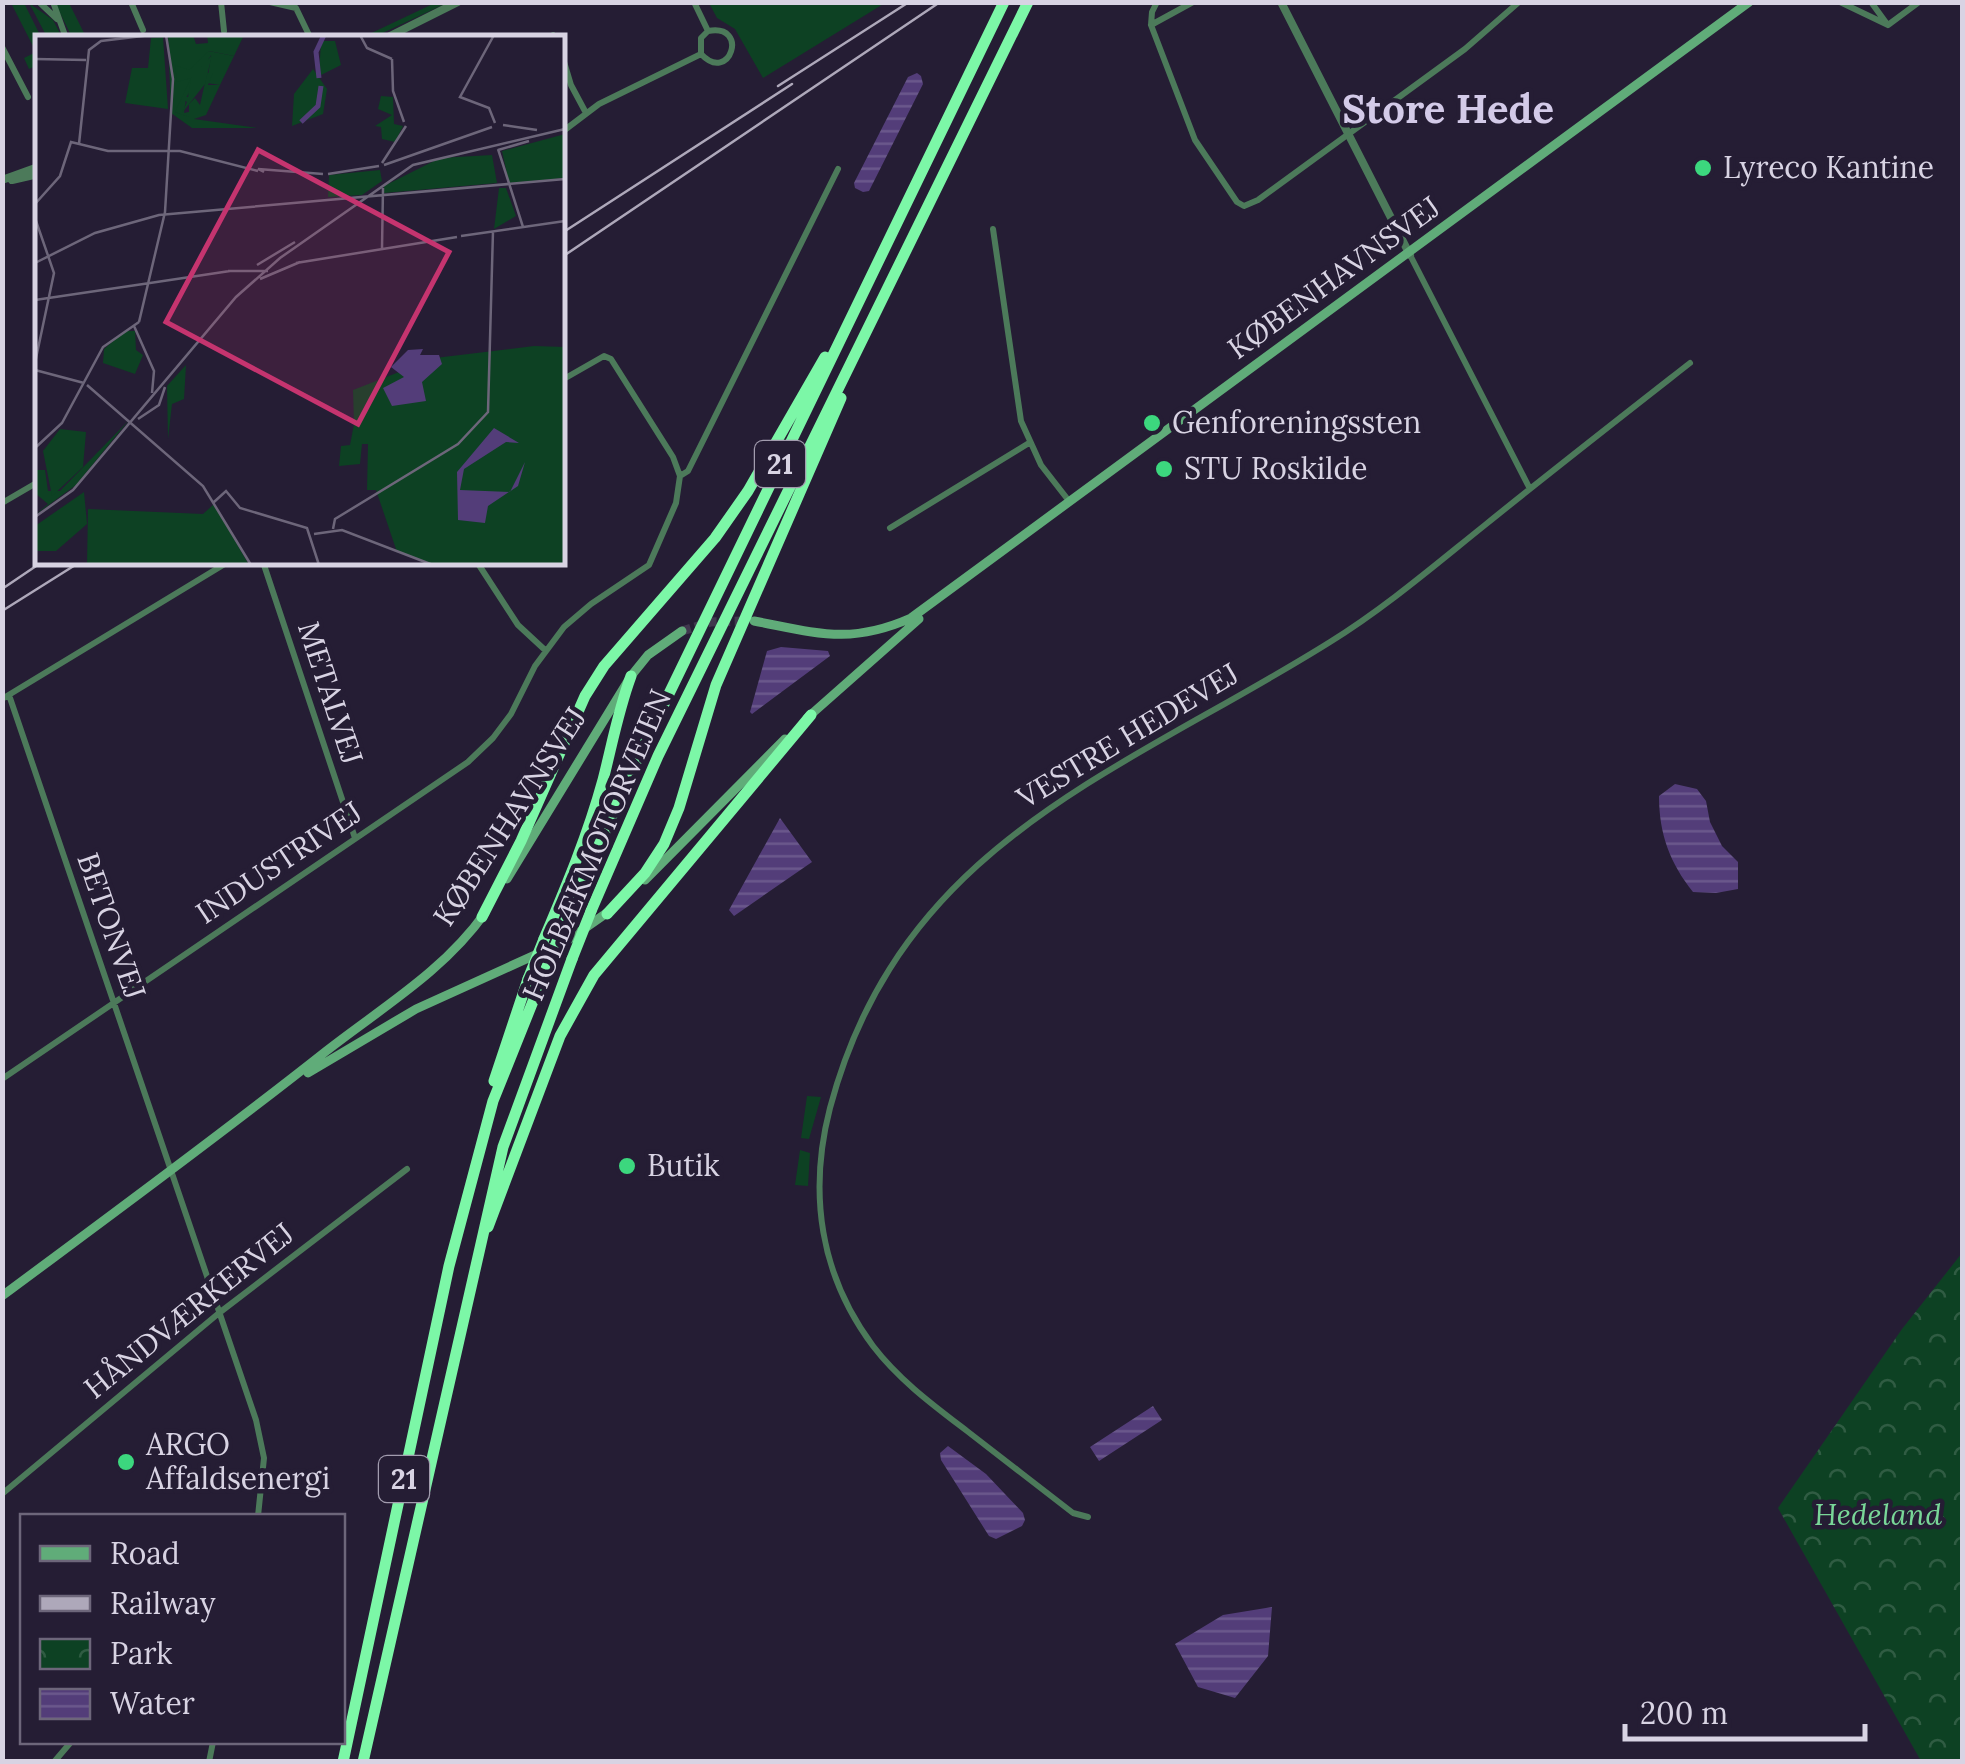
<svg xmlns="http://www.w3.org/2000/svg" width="1965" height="1764" font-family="Lora,serif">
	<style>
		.grass { fill: #0d4123 }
		.park { fill: url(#park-crowns) }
		.water { fill: url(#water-rules) }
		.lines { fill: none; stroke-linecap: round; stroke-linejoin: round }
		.secondary-tunnel { stroke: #40384e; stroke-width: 9; stroke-dasharray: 9 4.5; stroke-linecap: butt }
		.minor { stroke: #4c7a5a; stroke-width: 6 }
		.tertiary { stroke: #4c7a5a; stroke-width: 8 }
		.secondary { stroke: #60ac79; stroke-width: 9 }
		.motorway { stroke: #7cf7a7; stroke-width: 11 }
		.rail { stroke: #aea8ba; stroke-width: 2.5 }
		.motorway-bridge { stroke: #7cf7a7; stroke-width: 11 }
		.poi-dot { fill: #3cd77e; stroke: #251d34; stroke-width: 4 }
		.labels { text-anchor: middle; stroke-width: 9; stroke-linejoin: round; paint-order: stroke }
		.shield { fill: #251d34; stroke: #a29cae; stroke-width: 2.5 }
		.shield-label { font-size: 28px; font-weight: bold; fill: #d8d3e3 }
		.poi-label { font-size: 30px; fill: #d8d3e3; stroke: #251d34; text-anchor: start }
		.street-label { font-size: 30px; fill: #d8d3e3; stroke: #251d34 }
		.park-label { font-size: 30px; font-style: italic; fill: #79d798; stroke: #251d34 }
		.district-label { font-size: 40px; font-weight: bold; fill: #d3cae8; stroke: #251d34 }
		.inset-river { fill: none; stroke: #533d79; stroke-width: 5 }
		.inset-road { fill: none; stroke: #6d667a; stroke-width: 2.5 }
		.view { fill: #c5346f; fill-opacity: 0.15; stroke: #c5346f; stroke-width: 5 }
		.inset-edge { fill: none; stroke: #d8d3e3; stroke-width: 5 }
	</style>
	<defs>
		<pattern id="park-crowns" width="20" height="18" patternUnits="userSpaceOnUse" patternTransform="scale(2.5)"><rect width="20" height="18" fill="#0d4123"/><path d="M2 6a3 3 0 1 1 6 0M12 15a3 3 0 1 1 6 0" fill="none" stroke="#305c43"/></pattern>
		<pattern id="water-rules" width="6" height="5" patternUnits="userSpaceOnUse" patternTransform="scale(2.5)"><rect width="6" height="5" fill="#533d79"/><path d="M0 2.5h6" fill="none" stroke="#6b588c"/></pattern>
	</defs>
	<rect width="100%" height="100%" fill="#251d34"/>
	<path class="grass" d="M 437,2 L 447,3 L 374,37 L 363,37 Z
		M 11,3 L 24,3 L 41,37 L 38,38 L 37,69 L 36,66 L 29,69 L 24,58 L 36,52 Z
		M 29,3 L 53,20 L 62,37 L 47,37 Z
		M 55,3 L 69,3 L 86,37 L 72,37 Z
		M 709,3 L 885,3 L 763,78 L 735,29 L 717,18 Z
		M 807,1096 L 821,1097 L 809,1139 L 801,1138 Z
		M 800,1150 L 810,1153 L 808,1186 L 795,1185 Z"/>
	<path class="park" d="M 1962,1253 L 1962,1761 L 1921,1761 L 1778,1508 L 1902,1329 Z"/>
	<path class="water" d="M 917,73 L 921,76 L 923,84 L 869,191 L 863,192 L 855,188 L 854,183 L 908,77 Z
		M 781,647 L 828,651 L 830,656 L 752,714 L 750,712 L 767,651 Z
		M 1675,784 L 1697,789 L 1706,801 L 1710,822 L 1722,846 L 1738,862 L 1738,889 L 1716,893 L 1693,892 C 1670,863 1659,834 1659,796 Z
		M 780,818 L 812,862 L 734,916 L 729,910 Z
		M 1153,1406 L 1162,1420 L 1099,1461 L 1090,1447 Z
		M 948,1446 L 986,1474 L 1023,1513 L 1025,1520 L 1022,1526 L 996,1539 L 989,1536 L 941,1460 L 940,1453 Z
		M 1272,1607 L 1268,1656 L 1235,1698 L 1198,1687 L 1175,1644 L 1223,1615 Z"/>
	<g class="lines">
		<path class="secondary-tunnel" d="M 682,631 L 711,622 L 747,621"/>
		<path class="minor" d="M 39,2 L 57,19
			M 53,2 L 66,38
			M 131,2 L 143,30
			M 221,2 L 224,31
			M 270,2 L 296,8 L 309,35
			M 694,2 L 708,31
			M 1157,2 L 1152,12 L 1151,25 L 1195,140 L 1237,202 L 1244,206 L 1258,200 L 1465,49 L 1519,2
			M 1840,2 L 1888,25
			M 1871,2 L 1887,24
			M 1151,25 L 1193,2
			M 1888,25 L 1919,2
			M 553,35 L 554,38
			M 2,47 L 28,97
			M 701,54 C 730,85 750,23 708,31
			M 701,54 L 701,38 L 708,31
			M 562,55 L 571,85 L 586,113
			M 562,132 L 599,104 L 701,54
			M 993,229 L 1021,421 L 1041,465 L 1069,501
			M 1410,255 L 1530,489
			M 680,476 L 688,471 L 838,169
			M 2,503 L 38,482
			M 890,528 L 1029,443
			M 263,562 L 355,838
			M 477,562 L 518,625 L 545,650
			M 9,695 L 256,1420 L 264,1458 L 258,1516
			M 2,699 L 228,562
			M 2,1079 L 468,762 L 493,738 L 511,714 L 535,666 L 564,627 L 591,604 L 649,565 L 676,503 L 680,476 L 673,457 L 611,359 L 604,356 L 562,380
			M 2,1494 L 219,1313 L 407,1169
			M 1088,1517 L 1073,1513 C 1038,1486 1002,1458 967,1431 C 933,1405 899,1380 873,1346 C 820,1275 808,1193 830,1108 C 901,841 1121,773 1330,642 C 1385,608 1435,565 1485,525 C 1553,470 1621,417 1690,363
			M 54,1762 L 71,1742
			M 209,1762 L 213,1742"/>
		<path class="tertiary" d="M 1281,2 L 1410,255
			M 386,38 L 458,2
			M 2,180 L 38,167
			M 12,180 L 38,174"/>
		<path class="secondary" d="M 754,621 C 817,633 850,645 911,618 L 1749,2
			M 807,718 L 919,619
			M 507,879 L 631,676 L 648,655 L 682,631
			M 645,880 L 785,739
			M 308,1073 L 416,1009 L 568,940 L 611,910
			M 2,1296 C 111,1215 219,1136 325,1052 C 381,1008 443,972 485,913"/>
		<path class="motorway" d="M 591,911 L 658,756 L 1028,2
			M 607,914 L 645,873 L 664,844 L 679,808 L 716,685 L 841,398
			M 482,917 L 521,841 L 585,696 L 604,666 L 715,538 L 748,491 L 825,357
			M 562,929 L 633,768 L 1004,2
			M 544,939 C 566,887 588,835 603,780 C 612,745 618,711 631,676
			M 494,1081 L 528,979
			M 488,1227 L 560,1036 L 594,975 L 811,715
			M 343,1762 L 449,1266 L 493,1101 L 546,969
			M 363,1762 L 503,1147 L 572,959"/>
		<path class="rail" d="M 778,86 L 909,2
			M 562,233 L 792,84
			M 562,257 L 940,2
			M 2,589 L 42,562
			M 2,611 L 80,562"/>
		<path class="motorway-bridge" d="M 572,959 L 591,911
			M 546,969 L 562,929
			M 528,979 L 544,939"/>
	</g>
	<g class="poi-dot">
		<circle cx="1703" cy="168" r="10"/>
		<circle cx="1152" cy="423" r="10"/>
		<circle cx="1164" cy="469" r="10"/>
		<circle cx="627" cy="1166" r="10"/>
		<circle cx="126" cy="1462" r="10"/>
	</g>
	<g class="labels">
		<g class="shield">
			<rect x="755" y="441" width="50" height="46" rx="8"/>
			<rect x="379" y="1456" width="50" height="46" rx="8"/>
		</g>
		<g class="shield-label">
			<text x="780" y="474">21</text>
			<text x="404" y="1489">21</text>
		</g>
		<g class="poi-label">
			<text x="1723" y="178">Lyreco Kantine</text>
			<text x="1172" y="433">Genforeningssten</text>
			<text x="1184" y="479">STU Roskilde</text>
			<text x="647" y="1176">Butik</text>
			<text x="146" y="1455">ARGO<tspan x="146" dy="34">Affaldsenergi</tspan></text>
		</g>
		<g class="street-label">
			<text transform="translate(1334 278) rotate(-36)" y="10">KØBENHAVNSVEJ</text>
			<text transform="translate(330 693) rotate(72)" y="10">METALVEJ</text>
			<text transform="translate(1128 736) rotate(-31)" y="10">VESTRE HEDEVEJ</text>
			<text transform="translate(510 817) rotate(-57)" y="10">KØBENHAVNSVEJ</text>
			<text transform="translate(597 845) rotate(-67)" y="10">HOLBÆKMOTORVEJEN</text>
			<text transform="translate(279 863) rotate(-34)" y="10">INDUSTRIVEJ</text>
			<text transform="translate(111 926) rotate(71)" y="10">BETONVEJ</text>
			<text transform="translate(189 1311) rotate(-39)" y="10">HÅNDVÆRKERVEJ</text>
		</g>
		<g class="park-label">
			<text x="1878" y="1525">Hedeland</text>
		</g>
		<g class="district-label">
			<text x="1448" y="123">Store Hede</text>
		</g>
	</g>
	<g transform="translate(35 35)">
		<rect width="530" height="530" fill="#251d34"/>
		<path d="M 286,6 L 300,6 L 306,30 L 284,41 ZM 174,16 L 199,21 L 185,50 L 172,48 L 176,20 L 151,63 L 149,78 L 158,76 L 154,83 L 140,77 L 140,30 ZM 278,34 L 292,54 L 288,79 L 257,91 L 259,59 ZM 345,135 L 347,146 L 327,160 L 293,162 L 294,140 ZM 464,153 L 471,153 L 481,181 L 459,194 ZM 90,296 L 100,296 L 101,315 L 108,320 L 100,339 L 68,328 L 69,314 Z" fill="#0d4123"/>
		<path d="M 133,0 L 158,0 L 161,9 L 173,8 L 172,0 L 209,0 L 199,21 L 174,16 L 154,35 L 140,30 L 142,47 L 156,43 L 140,77 L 154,82 L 154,69 L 160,63 L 165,70 L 172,38 L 178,38 L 173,50 L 185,50 L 171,80 L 159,84 L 222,93 L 157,93 L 136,78 ZM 346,61 L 358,62 L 359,89 L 368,91 L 360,107 L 347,104 L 346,92 L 340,91 L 357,80 L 343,74 ZM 530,99 L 530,143 L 474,148 L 467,116 ZM 94,385 L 41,450 L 0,480 L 13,469 L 0,458 L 0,435 L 10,435 L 13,456 L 25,456 Z" fill="#0d4123"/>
		<path d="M 177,20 L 170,49 L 147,78 L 152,67 L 146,62 L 153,62 L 156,43 Z" fill="#0d4123"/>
		<path d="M 128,2 L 133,74 L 90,68 L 97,33 L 113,33 L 116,3 ZM 499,311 L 530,312 L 530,530 L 396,530 L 362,517 L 341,455 L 332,455 L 333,409 L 327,409 L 325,429 L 304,431 L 306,411 L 315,410 L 319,389 L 318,355 L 400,323 ZM 179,469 L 214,530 L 52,530 L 53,474 L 168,479 Z" fill="#0d4123"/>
		<path d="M 457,120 L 462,148 L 349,158 L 349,151 L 405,123 ZM 151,330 L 149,364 L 137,369 L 133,404 L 132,351 ZM 25,394 L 51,397 L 48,432 L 17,461 L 8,416 ZM 49,457 L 52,489 L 21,516 L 0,516 L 0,491 Z" fill="#0d4123"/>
		<path d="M 388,314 L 385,320 L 404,320 L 407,329 L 387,347 L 391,366 L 357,371 L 348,353 L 369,342 L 356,332 L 373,315 ZM 459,393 L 484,408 L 471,407 L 429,434 L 425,455 L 475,457 L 490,427 L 483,451 L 453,471 L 450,488 L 423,485 L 422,437 Z" fill="#533d79"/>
		<path class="inset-river" d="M 284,43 L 281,17 L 289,0M 266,87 L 283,71 L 286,51"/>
		<path class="inset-road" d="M 325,0 L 332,13 L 357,24M 459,0 L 425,62 L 454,73 L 460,88M 0,24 L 51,25M 357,24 L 358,56 L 369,87M 468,90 L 502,95M 44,109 L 54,15 L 66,6 L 116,0M 463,114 L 488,192M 463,115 L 494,106M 347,128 L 371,91M 349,130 L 457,92M 229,137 L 223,134 L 288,139M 293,139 L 344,131M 0,169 L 25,141 L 36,107 L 73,116 L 145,116 L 223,136M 0,183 L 19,238 L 0,328M 426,201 L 530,186M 347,213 L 348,153M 0,228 L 60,198 L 124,180 L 530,144M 261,228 L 422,202M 222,230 L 260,207M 193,236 L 233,236M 225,244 L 265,227M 115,248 L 195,236M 0,265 L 115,248M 104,287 L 130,177 L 138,44 L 131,0M 99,291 L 119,336 L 117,358M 0,335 L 49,348M 52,350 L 168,451 L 216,530M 103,384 L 124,370 L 130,352M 0,413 L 27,388 L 68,312 L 104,287M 179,467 L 191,456 L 205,473 L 272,493 L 284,530M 0,482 L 38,455 L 201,262 L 245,223 L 378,130 L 530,94M 298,494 L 300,484 L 423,409 L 453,377 L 458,196M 279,499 L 307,495 L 398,530"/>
		<path class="view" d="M 223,115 L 414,217 L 323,389 L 131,287 Z"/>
		<rect width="530" height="530" class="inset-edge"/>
	</g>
	<rect width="1965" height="1764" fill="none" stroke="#d8d3e3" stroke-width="10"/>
	<rect x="20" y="1514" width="325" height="230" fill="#251d34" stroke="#6d667a" stroke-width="2.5"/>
	<rect x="40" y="1546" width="50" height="15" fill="#60ac79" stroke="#6d667a" stroke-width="2.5"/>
	<text x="110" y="1564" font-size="30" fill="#d8d3e3">Road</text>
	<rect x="40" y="1596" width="50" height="15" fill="#aea8ba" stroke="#6d667a" stroke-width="2.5"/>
	<text x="110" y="1614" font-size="30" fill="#d8d3e3">Railway</text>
	<rect x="40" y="1639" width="50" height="30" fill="url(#park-crowns)" stroke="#6d667a" stroke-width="2.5"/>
	<text x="110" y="1664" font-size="30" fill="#d8d3e3">Park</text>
	<rect x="40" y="1689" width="50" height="30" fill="url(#water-rules)" stroke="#6d667a" stroke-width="2.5"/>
	<text x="110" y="1714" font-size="30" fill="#d8d3e3">Water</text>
	<path d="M1625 1724v15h240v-15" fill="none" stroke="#d8d3e3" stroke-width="5"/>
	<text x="1640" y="1724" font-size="30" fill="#d8d3e3" stroke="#251d34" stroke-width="8" paint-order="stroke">200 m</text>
</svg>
